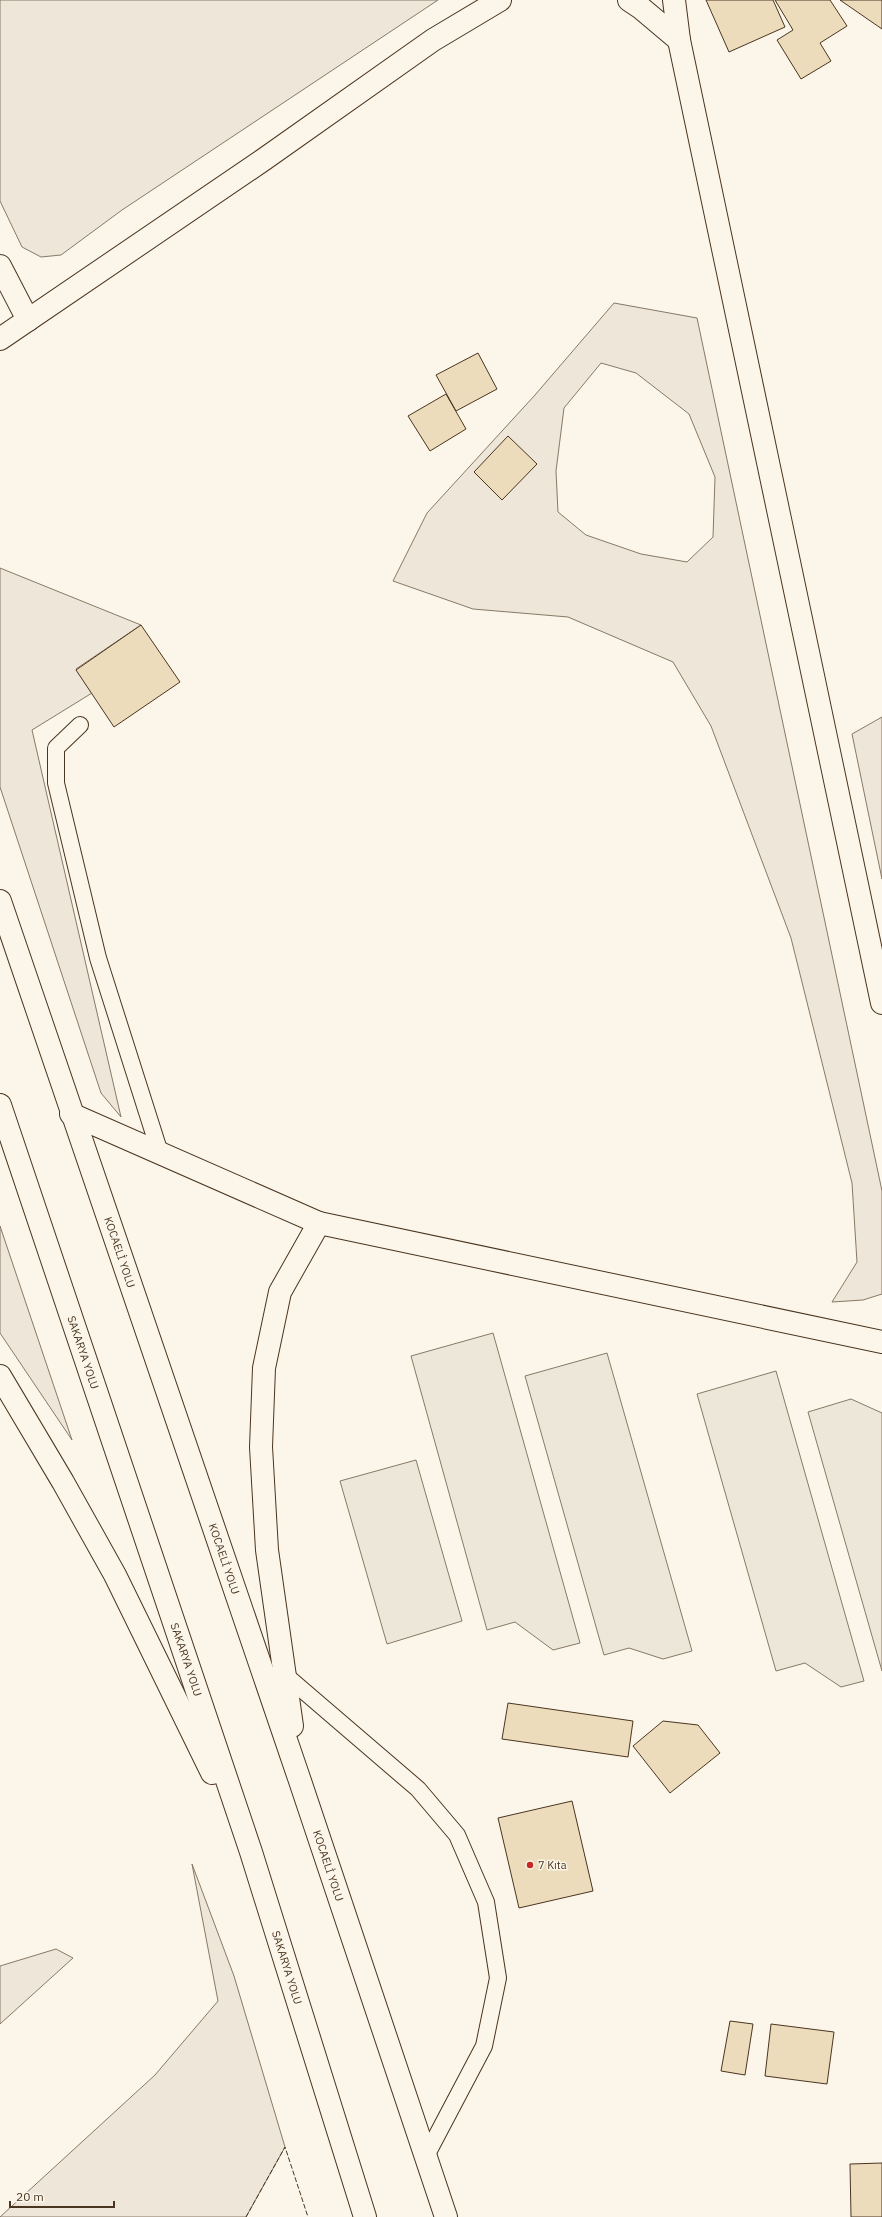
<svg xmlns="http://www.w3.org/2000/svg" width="882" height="2217" font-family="'IBM Plex Sans',sans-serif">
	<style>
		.green { fill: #ede6d9; stroke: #887966; fill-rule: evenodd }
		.parking { fill: #ede7d9; stroke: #887966 }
		.building { fill: #ecdcbc; stroke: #4a3520 }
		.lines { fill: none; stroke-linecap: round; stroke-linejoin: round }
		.lane-casing { stroke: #4a3520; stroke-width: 18 }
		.street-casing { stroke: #4a3520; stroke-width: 24 }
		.secondary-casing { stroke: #4a3520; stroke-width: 24 }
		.highway-casing { stroke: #4a3520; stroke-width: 24 }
		.lane { stroke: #fbf6e9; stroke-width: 16 }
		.street { stroke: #fbf6e9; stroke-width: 22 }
		.secondary { stroke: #fbf6e9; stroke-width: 22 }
		.highway { stroke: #fbf6e9; stroke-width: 22 }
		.fence { stroke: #4a3520; stroke-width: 1; stroke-dasharray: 5 2; stroke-linecap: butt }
		.poi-dot { fill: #c62828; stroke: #fbf6e9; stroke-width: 1.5 }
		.labels { text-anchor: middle; stroke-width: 3; stroke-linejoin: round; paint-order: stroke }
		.street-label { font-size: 11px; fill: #4a3520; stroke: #fbf6e9 }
		.poi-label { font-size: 11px; fill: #4a3520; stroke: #fbf6e9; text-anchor: start }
	</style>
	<rect width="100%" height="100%" fill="#fbf6e9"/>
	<path class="green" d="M 0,0 L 438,0 L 122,210 L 61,255 L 41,257 L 22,247 L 0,201 Z
		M 614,303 L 697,318 L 882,1191 L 882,1294 L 863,1300 L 832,1302 L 857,1262 L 852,1183 L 791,938 L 711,726 L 673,662 L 568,617 L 473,609 L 393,581 L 427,513 L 535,395 ZM 601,363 L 636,373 L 689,414 L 715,477 L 713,537 L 687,562 L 641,554 L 586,535 L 558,512 L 556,471 L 564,408 Z
		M 0,568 L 141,625 L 76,669 L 92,693 L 32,730 L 121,1117 L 101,1093 L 0,787 Z
		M 882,717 L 882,879 L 852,734 Z
		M 0,1226 L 72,1440 L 0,1333 Z
		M 192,1864 L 234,1976 L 285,2147 L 246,2217 L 0,2217 L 155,2075 L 218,2001 Z
		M 56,1949 L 73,1958 L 0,2024 L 0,1966 Z"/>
	<path class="parking" d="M 493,1333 L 580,1643 L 553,1650 L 515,1622 L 487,1630 L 411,1356 Z
		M 607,1353 L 692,1651 L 663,1659 L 629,1648 L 604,1655 L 525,1376 Z
		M 776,1371 L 864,1681 L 841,1687 L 805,1663 L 776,1671 L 697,1394 Z
		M 851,1399 L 882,1413 L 882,1671 L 808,1412 Z
		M 416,1460 L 462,1621 L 387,1644 L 340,1481 Z"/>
	<path class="building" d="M 706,0 L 773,0 L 785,27 L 729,52 Z
		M 775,0 L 830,0 L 847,26 L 820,43 L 831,61 L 801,79 L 777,40 L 793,30 Z
		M 840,0 L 882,0 L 882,29 Z
		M 478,353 L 497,389 L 456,411 L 436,375 Z
		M 446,394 L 466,429 L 430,451 L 408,416 Z
		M 508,436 L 537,464 L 502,500 L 474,472 Z
		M 141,625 L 180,682 L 114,727 L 76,670 Z
		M 508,1703 L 633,1721 L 628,1757 L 502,1739 Z
		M 663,1721 L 698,1725 L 720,1753 L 670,1793 L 633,1746 Z
		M 572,1801 L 593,1891 L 519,1908 L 498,1818 Z
		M 730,2021 L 753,2024 L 745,2075 L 721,2071 Z
		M 771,2024 L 834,2032 L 827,2084 L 765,2076 Z
		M 882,2163 L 882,2217 L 851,2217 L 850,2164 Z"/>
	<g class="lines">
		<g class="lane-casing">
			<path id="lane" d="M 80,725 L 56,748 L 56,783 L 98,958 L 160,1153
				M 284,1674 L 418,1789 L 457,1835 L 486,1902 L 498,1978 L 484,2046 L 426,2156"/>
		</g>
		<g class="street-casing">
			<path id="street" d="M 674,0 L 679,40 L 882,1003
				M 319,1223 L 882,1342"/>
		</g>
		<g class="secondary-casing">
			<path id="secondary" d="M 629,0 L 641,8 L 679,40
				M 0,339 L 263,160 L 433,40 L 500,0"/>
		</g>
		<g class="highway-casing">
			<g id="highway">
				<path d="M 0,266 L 28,320"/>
				<path id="s1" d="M 0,901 L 299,1778 L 446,2217"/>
				<path id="s2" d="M 0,1105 L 251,1852 L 365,2217"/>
				<path d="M 71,1114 L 319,1223 L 280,1292 L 264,1368 L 261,1447 L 267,1550 L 292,1726"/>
				<path d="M 0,1376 L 63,1482 L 115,1575 L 212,1773"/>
			</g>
		</g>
		<use href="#lane" class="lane"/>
		<use href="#street" class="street"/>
		<use href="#secondary" class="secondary"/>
		<use href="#highway" class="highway"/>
		<path class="fence" d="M 246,2217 L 285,2147 L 308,2217"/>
	</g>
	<circle class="poi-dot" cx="530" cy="1865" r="4"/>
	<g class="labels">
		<g class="street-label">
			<text dy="4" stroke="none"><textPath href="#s1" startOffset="371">KOCAELİ YOLU</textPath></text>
			<text dy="4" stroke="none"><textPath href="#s2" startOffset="261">SAKARYA YOLU</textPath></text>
			<text dy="4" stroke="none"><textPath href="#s1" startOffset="695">KOCAELİ YOLU</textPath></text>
			<text dy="4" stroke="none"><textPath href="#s2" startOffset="585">SAKARYA YOLU</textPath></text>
			<text dy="4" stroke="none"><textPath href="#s1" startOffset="1019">KOCAELİ YOLU</textPath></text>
			<text dy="4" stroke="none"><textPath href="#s2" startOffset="909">SAKARYA YOLU</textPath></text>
		</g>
		<g class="poi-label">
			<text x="538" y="1869">7 Kıta</text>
		</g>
	</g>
	<path d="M10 2201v6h104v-6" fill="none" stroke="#4a3520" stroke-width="2"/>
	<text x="16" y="2201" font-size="12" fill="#4a3520" stroke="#fbf6e9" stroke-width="3" paint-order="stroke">20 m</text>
</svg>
